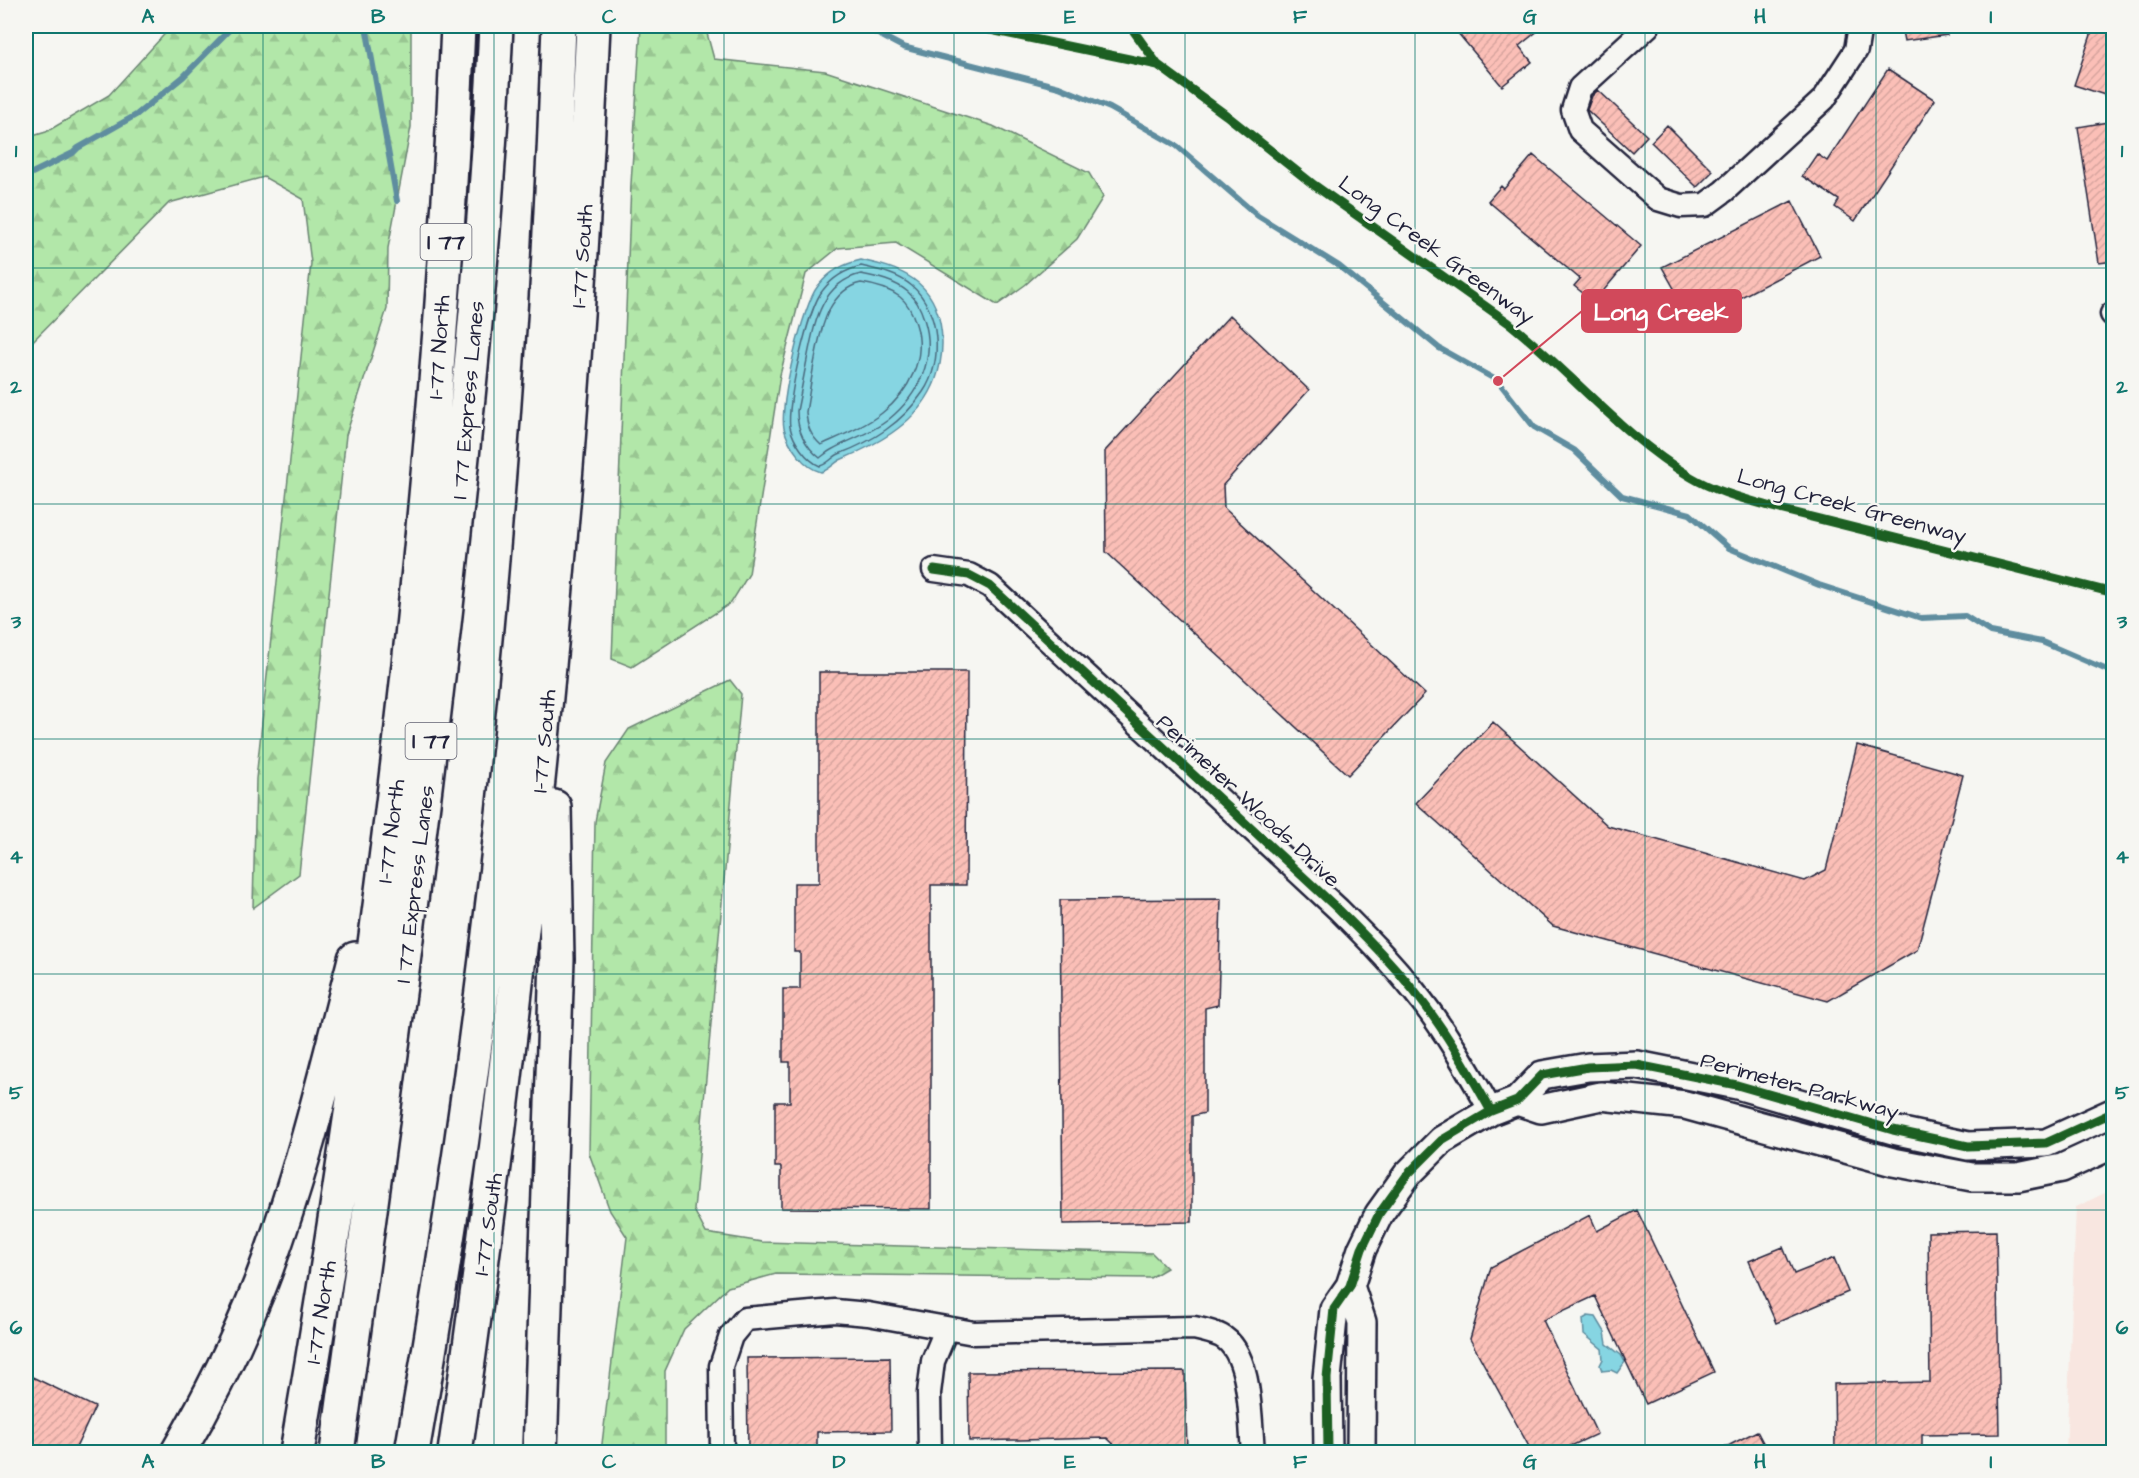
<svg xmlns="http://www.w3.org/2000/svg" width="2139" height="1478" font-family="'Architects Daughter',sans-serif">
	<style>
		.built { fill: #f8e6e0 }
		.forest { fill: url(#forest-firs); stroke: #6a8472; stroke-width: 1.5 }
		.water { fill: #86d5e2; stroke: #5e8d9f; stroke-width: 1.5 }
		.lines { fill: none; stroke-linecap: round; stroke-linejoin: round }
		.shore { stroke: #4a6a7e; stroke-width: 1.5 }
		.stream { stroke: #5e8d9f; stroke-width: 6 }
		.building { fill: url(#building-hatch); stroke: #22223b; stroke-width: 1.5 }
		.minor-casing { stroke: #22223b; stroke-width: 27 }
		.tertiary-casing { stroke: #22223b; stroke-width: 32 }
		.motorway-casing { stroke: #22223b; stroke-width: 38 }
		.minor { stroke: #f6f6f2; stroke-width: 22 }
		.tertiary { stroke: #f6f6f2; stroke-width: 27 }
		.motorway { stroke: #f6f6f2; stroke-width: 33 }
		.cycleway-casing { stroke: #f6f6f2; stroke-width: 13 }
		.cycleway { stroke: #1b5e20; stroke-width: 9 }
		.grid { fill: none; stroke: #0f766e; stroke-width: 1.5; stroke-opacity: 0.55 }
		.labels { text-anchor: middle; stroke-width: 5; stroke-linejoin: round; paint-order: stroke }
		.shield { fill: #f6f6f2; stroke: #626272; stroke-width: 1.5 }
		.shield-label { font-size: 21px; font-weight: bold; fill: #22223b }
		.street-label { font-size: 22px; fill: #22223b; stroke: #f6f6f2 }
		.leader { fill: none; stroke: #d1495b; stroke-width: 2 }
		.callout-dot { fill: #d1495b; stroke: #f6f6f2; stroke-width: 2 }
		.callout { fill: #d1495b; stroke: #d1495b; stroke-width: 2 }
		.callout-label { font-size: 24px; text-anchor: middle; font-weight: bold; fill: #fff }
		.neatline { fill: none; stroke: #0f766e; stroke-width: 2 }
		.grid-label { font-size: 20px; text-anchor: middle; font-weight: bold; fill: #0f766e }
	</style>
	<defs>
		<pattern id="forest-firs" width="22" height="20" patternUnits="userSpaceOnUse" patternTransform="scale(1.5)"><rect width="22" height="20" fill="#b2e7a9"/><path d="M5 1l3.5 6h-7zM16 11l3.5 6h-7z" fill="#99c692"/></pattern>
		<pattern id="building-hatch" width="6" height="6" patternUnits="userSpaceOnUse" patternTransform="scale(1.5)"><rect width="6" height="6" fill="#fbbfb7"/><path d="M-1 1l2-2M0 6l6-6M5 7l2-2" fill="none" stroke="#d7a49e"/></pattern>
	</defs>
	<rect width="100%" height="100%" fill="#f6f6f2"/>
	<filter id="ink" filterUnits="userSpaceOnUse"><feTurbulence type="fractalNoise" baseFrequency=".0167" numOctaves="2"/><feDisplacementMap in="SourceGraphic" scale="12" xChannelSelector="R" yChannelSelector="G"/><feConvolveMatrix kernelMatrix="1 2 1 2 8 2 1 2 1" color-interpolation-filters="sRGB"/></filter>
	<g filter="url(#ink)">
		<path class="built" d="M 2113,1189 L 2113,1452 L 2066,1452 L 2076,1207 Z"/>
		<path class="forest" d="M 172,26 L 411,26 L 411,127 L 388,248 L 387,309 L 346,435 L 299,874 L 253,908 L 256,779 L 311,263 L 303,199 L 264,177 L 169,203 L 26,348 L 26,138 L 46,132 L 109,95 Z
			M 641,26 L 705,26 L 714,59 L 825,71 L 993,126 L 1089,173 L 1103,197 L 1077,239 L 1025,285 L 997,305 L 896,243 L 838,248 L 806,274 L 780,375 L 749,574 L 731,603 L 632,667 L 612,659 L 631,184 Z
			M 730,680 L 741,694 L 694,1210 L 706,1233 L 762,1242 L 1152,1253 L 1167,1268 L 1150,1278 L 776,1274 L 728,1287 L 684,1329 L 665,1371 L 665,1452 L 601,1452 L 627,1237 L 610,1211 L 589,1153 L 595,822 L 606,763 L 629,729 Z"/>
		<path class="water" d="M 861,260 C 879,264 897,268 913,279 C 947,302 949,358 930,392 C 911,427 875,445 840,460 C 833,464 829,470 821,472 C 804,468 788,445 784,428 C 779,405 803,304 818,286 C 830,271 843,264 861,260 Z
			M 1588,1316 L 1596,1317 L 1605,1332 L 1607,1344 L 1621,1355 L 1625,1362 L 1617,1373 L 1611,1370 L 1602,1371 L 1600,1365 L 1603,1359 L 1602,1349 L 1584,1334 L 1583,1319 Z"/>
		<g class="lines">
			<path class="shore" d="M 861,266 C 879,270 898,274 912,286 C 940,310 944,362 923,392 C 902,423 873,441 839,454 C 832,457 828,464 820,466 C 806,460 793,441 790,427 C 786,405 808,307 823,290 C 833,277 845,270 861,266 Z
				M 861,274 C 877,277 895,281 908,292 C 916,299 921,309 924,319 C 937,358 919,395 888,420 C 870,434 850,439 831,450 C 827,452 824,455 820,458 C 805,446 797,430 797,411 C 801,392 804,374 808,355 C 815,321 822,283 861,274 Z
				M 861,283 C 875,285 889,289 900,297 C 909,304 913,314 916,324 C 927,358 909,392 882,413 C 864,427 841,436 821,445 C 810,435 807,426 806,412 C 811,384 817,334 829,310 C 836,297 847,286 861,283 Z"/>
			<path class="stream" d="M 366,26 L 397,201
				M 857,26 L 865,27 L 903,47 L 1059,87 L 1110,108 L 1177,146 L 1258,216 L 1339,266 L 1439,348 L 1498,381 L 1534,427 L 1574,450 L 1622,496 L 1690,514 L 1729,548 L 1819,585 L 1921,618 L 1965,616 L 1990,632 L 2042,642 L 2114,673
				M 26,176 L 73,153 L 78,148 L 136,115 L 183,77 L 233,26"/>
		</g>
		<path class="building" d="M 1452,26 L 1544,26 L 1519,46 L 1532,62 L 1502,86 Z
			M 1901,26 L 1947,26 L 1947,35 L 1904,41 Z
			M 2094,26 L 2114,26 L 2114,98 L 2074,85 Z
			M 1888,69 L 1935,100 L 1855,221 L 1835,207 L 1839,200 L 1802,176 L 1817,154 L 1827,161 Z
			M 1598,90 L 1647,136 L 1632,152 L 1587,110 L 1592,96 Z
			M 2114,121 L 2114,261 L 2099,263 L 2078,127 Z
			M 1667,125 L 1713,171 L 1697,187 L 1651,142 Z
			M 1533,155 L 1641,246 L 1594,302 L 1574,286 L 1580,279 L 1488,201 L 1501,186 L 1504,189 Z
			M 1792,201 L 1820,256 L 1693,322 L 1662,267 Z
			M 1230,315 L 1309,390 L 1223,485 L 1224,508 L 1425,694 L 1348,775 L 1106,552 L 1105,451 Z
			M 819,672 L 967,672 L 966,885 L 931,885 L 931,1209 L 781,1208 L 781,1167 L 775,1167 L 775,1102 L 790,1102 L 790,1062 L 783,1062 L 783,989 L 800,989 L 800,952 L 794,952 L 794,883 L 819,883 Z
			M 1493,722 L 1608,826 L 1805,881 L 1826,870 L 1857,745 L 1963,775 L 1917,950 L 1828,1001 L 1553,926 L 1416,803 Z
			M 1221,899 L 1218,1005 L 1205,1008 L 1205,1113 L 1192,1116 L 1192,1222 L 1063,1224 L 1060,900 Z
			M 1637,1210 L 1714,1372 L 1646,1404 L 1595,1296 L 1543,1320 L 1597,1434 L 1558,1452 L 1532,1452 L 1470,1339 L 1491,1267 L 1590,1215 L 1597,1231 Z
			M 1996,1231 L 2000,1434 L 1922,1435 L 1922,1451 L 1835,1452 L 1834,1384 L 1930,1382 L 1928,1232 Z
			M 1783,1247 L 1794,1274 L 1834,1258 L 1848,1292 L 1776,1323 L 1749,1261 Z
			M 890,1357 L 891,1431 L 817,1432 L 817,1452 L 748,1452 L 747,1358 Z
			M 1185,1371 L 1187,1452 L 1122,1452 L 1107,1438 L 969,1441 L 968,1372 Z
			M 26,1374 L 95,1407 L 74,1452 L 26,1452 Z
			M 1757,1431 L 1768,1452 L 1716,1452 Z"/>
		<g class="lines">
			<g class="minor-casing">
				<path id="minor" d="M 1648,26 L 1580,88 L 1573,110 L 1580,130 L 1658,199 L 1681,206 L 1705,205 L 1724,191 L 1824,99 L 1856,50 L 1860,26
					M 2112,314 L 2114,313
					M 934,570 L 969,575 L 990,586 L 1339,910 C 1365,936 1391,962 1414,991 C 1444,1028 1468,1070 1491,1111
					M 722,1452 L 721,1366 L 731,1336 L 745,1319 L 835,1311 L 868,1314 L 974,1333 L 1194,1328 C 1203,1330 1213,1332 1221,1336 C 1252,1352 1250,1422 1253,1452
					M 930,1452 L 929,1393 L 933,1361 L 946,1330"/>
			</g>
			<g class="tertiary-casing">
				<path id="tertiary" d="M 1517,1101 L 1541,1109 L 1601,1096 L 1685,1105 L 1893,1162 L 1972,1177 L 2018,1177 L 2062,1168 L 2114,1144
					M 1350,1286 L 1362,1322 L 1361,1452
					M 1328,1452 L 1327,1378 L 1334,1309 L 1350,1286 L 1362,1249 L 1379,1214 L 1407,1175 L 1442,1140 L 1491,1111 L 1517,1101 L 1542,1075 L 1588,1067 L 1637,1065 L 1737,1085 L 1893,1130 L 1968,1146 L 2046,1143 L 2114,1112"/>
			</g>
			<g class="motorway-casing">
				<path id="motorway" d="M 178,1452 C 209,1399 237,1343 260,1285 C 301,1179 327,1069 355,959
					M 297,1452 C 378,980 438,504 458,26
					M 337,1452 C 378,1152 420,852 452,551 C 471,376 488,201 496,26
					M 412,1452 C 495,981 543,504 559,26
					M 455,1452 C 524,979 572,503 593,26
					M 540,1452 L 557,959 L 554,807"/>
			</g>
			<use href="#minor" class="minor"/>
			<use href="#tertiary" class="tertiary"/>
			<use href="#motorway" class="motorway"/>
			<g class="cycleway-casing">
				<path id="cycleway" d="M 971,26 L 1158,65
					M 1130,26 L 1158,65 L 1226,115 L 1314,185 L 1509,323 C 1571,372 1622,436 1691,477 C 1716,492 1745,499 1772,507 L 2114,593
					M 934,570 L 969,575 L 990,586 L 1339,910 C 1365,936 1391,962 1414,991 C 1444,1028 1468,1070 1491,1111
					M 1328,1452 L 1327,1378 L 1334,1309 L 1350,1286 L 1362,1249 L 1379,1214 L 1407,1175 L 1442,1140 L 1491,1111 L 1517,1101 L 1542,1075 L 1588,1067 L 1637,1065 L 1737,1085 L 1893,1130 L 1968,1146 L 2046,1143 L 2114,1112"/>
			</g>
			<use href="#cycleway" class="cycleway"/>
		</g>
	</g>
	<path class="grid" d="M 263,26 L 263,1452M 494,26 L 494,1452M 724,26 L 724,1452M 954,26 L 954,1452M 1185,26 L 1185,1452M 1415,26 L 1415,1452M 1645,26 L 1645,1452M 1876,26 L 1876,1452M 26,268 L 2114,268M 26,504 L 2114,504M 26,739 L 2114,739M 26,974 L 2114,974M 26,1210 L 2114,1210"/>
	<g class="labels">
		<g class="shield">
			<rect x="420.5" y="224" width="51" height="36" rx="4.5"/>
			<rect x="405.5" y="723" width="51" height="36" rx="4.5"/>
		</g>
		<g class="shield-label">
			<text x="446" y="249">I 77</text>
			<text x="431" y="748">I 77</text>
		</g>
		<g class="street-label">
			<text transform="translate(1437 249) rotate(36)" y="8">Long Creek Greenway</text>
			<text transform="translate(581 256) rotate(-86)" y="8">I-77 South</text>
			<text transform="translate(438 347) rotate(-86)" y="8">I-77 North</text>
			<text transform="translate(467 400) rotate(-85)" y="8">I 77 Express Lanes</text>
			<text transform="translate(1852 505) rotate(15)" y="8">Long Creek Greenway</text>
			<text transform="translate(543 741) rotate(-85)" y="8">I-77 South</text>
			<text transform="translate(1249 800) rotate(43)" y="8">Perimeter Woods Drive</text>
			<text transform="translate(390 831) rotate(-83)" y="8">I-77 North</text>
			<text transform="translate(414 884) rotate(-83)" y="8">I 77 Express Lanes</text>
			<text transform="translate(1800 1085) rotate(15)" y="8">Perimeter Parkway</text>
			<text transform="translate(487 1224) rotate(-82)" y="8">I-77 South</text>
			<text transform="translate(320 1312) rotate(-81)" y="8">I-77 North</text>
		</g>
	</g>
	<path class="leader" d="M1498 381L1582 311"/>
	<circle class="callout-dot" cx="1498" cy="381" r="6"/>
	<rect class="callout" x="1582" y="290" width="159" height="42" rx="6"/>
	<g class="callout-label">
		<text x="1661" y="320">Long Creek</text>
	</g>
	<rect width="2139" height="1478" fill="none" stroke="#f6f6f2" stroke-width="66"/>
	<rect x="33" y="33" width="2073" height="1412" class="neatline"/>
	<g class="grid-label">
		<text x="148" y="23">A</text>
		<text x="378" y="23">B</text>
		<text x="609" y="23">C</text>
		<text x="839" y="23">D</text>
		<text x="1070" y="23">E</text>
		<text x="1300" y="23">F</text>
		<text x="1530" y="23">G</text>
		<text x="1760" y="23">H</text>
		<text x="1991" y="23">I</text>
		<text x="16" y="157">1</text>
		<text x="2122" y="157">1</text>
		<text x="16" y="393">2</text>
		<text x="2122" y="393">2</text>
		<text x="16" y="628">3</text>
		<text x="2122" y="628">3</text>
		<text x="16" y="863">4</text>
		<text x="2122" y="863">4</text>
		<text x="16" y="1099">5</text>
		<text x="2122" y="1099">5</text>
		<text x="16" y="1334">6</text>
		<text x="2122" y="1334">6</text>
		<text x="148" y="1468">A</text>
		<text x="378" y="1468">B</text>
		<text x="609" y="1468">C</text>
		<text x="839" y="1468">D</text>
		<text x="1070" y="1468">E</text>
		<text x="1300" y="1468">F</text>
		<text x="1530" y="1468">G</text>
		<text x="1760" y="1468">H</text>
		<text x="1991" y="1468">I</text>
	</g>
</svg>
